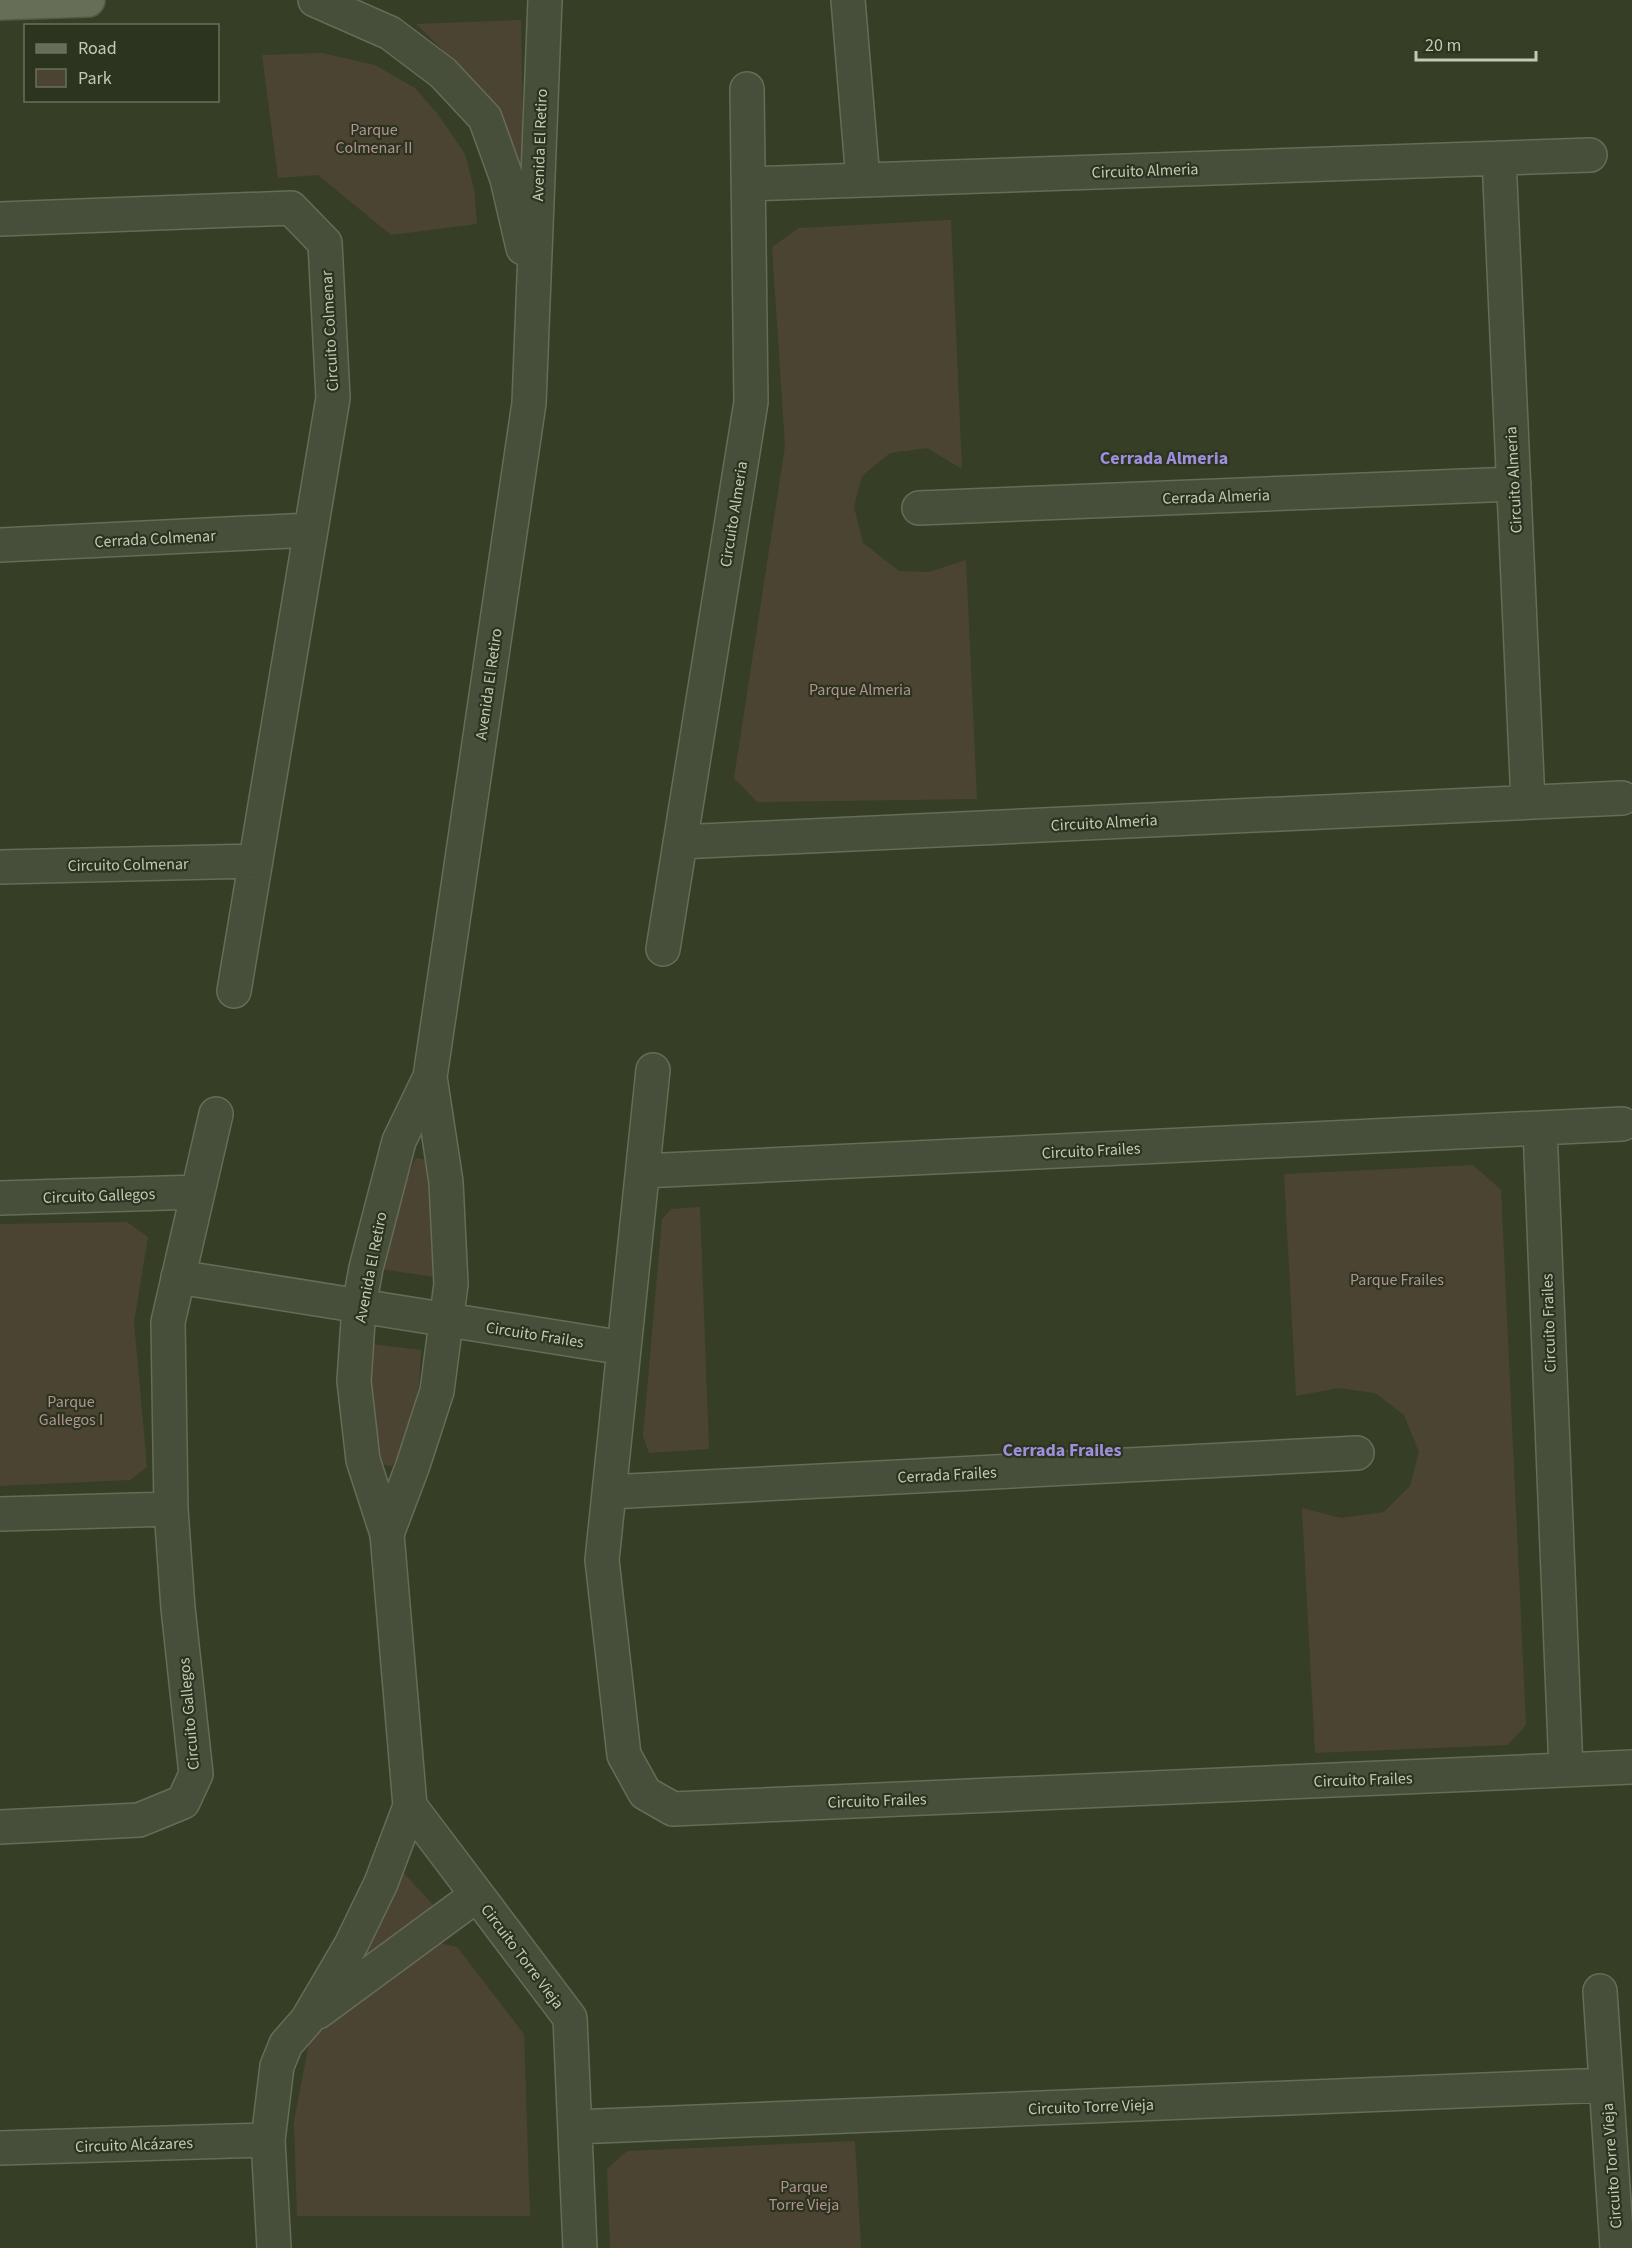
<svg xmlns="http://www.w3.org/2000/svg" width="1632" height="2248" font-family="'Source Sans 3',sans-serif">
	<style>
		.green { fill: #4c4432 }
		.lines { fill: none; stroke-linecap: round; stroke-linejoin: round }
		.minor-casing { stroke: #656c58; stroke-width: 36 }
		.major-casing { stroke: #535b46; stroke-width: 36 }
		.minor { stroke: #474f3a; stroke-width: 33 }
		.major { stroke: #676e58; stroke-width: 33 }
		.labels { text-anchor: middle; stroke-width: 4.5; stroke-linejoin: round; paint-order: stroke }
		.park-label { font-size: 16px; fill: #b29293; stroke: #2c341f }
		.street-label { font-size: 16px; fill: #c2c9b6; stroke: #2c341f }
		.neighbourhood-label { font-size: 18px; font-weight: bold; fill: #9e8fdc; stroke: #2c341f }
	</style>
	<rect width="100%" height="100%" fill="#363f26"/>
	<path class="green" d="M 521,20 L 524,190 L 494,109 L 474,80 L 416,24 Z
		M 322,53 L 375,65 L 415,88 L 437,113 L 465,154 L 474,189 L 477,224 L 391,235 L 318,175 L 278,178 L 262,55 Z
		M 951,220 L 962,469 L 927,448 L 890,453 L 862,476 L 854,507 L 863,543 L 899,571 L 929,572 L 966,560 L 977,799 L 757,802 L 734,778 L 785,446 L 772,247 L 799,228 Z
		M 416,1158 L 427,1160 L 436,1196 L 435,1277 L 381,1269 L 398,1196 Z
		M 1473,1165 L 1501,1190 L 1526,1725 L 1508,1745 L 1315,1753 L 1302,1508 L 1341,1518 L 1384,1512 L 1410,1486 L 1419,1452 L 1404,1415 L 1375,1393 L 1338,1388 L 1296,1396 L 1284,1174 Z
		M 700,1207 L 709,1449 L 649,1453 L 643,1436 L 662,1219 L 671,1209 Z
		M 127,1222 L 148,1237 L 134,1322 L 147,1467 L 130,1480 L 0,1486 L 0,1224 Z
		M 372,1344 L 421,1350 L 419,1385 L 407,1441 L 392,1466 L 380,1464 L 368,1376 Z
		M 402,1871 L 436,1908 L 357,1966 Z
		M 434,1942 L 457,1947 L 524,2034 L 530,2216 L 297,2216 L 294,2121 L 310,2038 Z
		M 855,2141 L 861,2248 L 610,2248 L 607,2169 L 627,2151 Z"/>
	<g class="lines">
		<g class="minor-casing">
			<path id="minor" d="M 315,0 L 390,33 L 443,73 L 485,118 L 507,179 L 523,248
				M 848,0 L 863,180
				M 1499,158 L 1528,802
				M 748,184 L 1590,155
				M 0,219 L 291,208 L 325,243 L 333,398 L 234,991
				M 919,508 L 1514,484
				M 0,545 L 310,530
				M 680,842 L 1622,798
				M 0,867 L 256,861
				M 663,949 L 751,402 L 747,89
				M 653,1070 L 602,1560 L 624,1755 L 645,1793 L 673,1809 L 1632,1767
				M 1540,1128 L 1566,1770
				M 643,1171 L 1622,1124
				M 0,1198 L 198,1192
				M 178,1277 L 624,1348
				M 609,1492 L 1357,1453
				M 0,1514 L 171,1509
				M 387,1534 L 413,1465 L 437,1391 L 451,1284 L 446,1182 L 430,1077
				M 410,1806 L 570,2018 L 580,2248
				M 0,1827 L 139,1820 L 183,1802 L 196,1774 L 178,1608 L 171,1509 L 168,1322 L 216,1114
				M 1600,1991 L 1617,2248
				M 318,2012 L 477,1895
				M 575,2127 L 1606,2085
				M 0,2148 L 268,2140
				M 274,2248 L 268,2140 L 277,2066 L 286,2044 L 307,2020 L 351,1945 L 381,1883 L 410,1806 L 387,1534 L 363,1460 L 354,1381 L 359,1306 L 366,1268 L 399,1141 L 430,1077 L 529,403 L 545,0"/>
		</g>
		<g class="major-casing">
			<path id="major" d="M 0,3 L 88,0"/>
		</g>
		<use href="#minor" class="minor"/>
		<use href="#major" class="major"/>
	</g>
	<g class="labels">
		<g class="park-label">
			<text x="374" y="135">Parque<tspan x="374" dy="18">Colmenar II</tspan></text>
			<text x="860" y="695">Parque Almeria</text>
			<text x="1397" y="1285">Parque Frailes</text>
			<text x="71" y="1407">Parque<tspan x="71" dy="18">Gallegos I</tspan></text>
			<text x="804" y="2192">Parque<tspan x="804" dy="18">Torre Vieja</tspan></text>
		</g>
		<g class="street-label">
			<text transform="translate(539 145) rotate(-88)" y="6">Avenida El Retiro</text>
			<text transform="translate(1145 170) rotate(-2)" y="6">Circuito Almeria</text>
			<text transform="translate(329 331) rotate(-93)" y="6">Circuito Colmenar</text>
			<text transform="translate(1513 480) rotate(-93)" y="6">Circuito Almeria</text>
			<text transform="translate(1216 496) rotate(-2)" y="6">Cerrada Almeria</text>
			<text transform="translate(733 514) rotate(-81)" y="6">Circuito Almeria</text>
			<text transform="translate(155 538) rotate(-3)" y="6">Cerrada Colmenar</text>
			<text transform="translate(488 684) rotate(-82)" y="6">Avenida El Retiro</text>
			<text transform="translate(1104 822) rotate(-3)" y="6">Circuito Almeria</text>
			<text transform="translate(128 864) rotate(-1)" y="6">Circuito Colmenar</text>
			<text transform="translate(1091 1150) rotate(-3)" y="6">Circuito Frailes</text>
			<text transform="translate(99 1195) rotate(-2)" y="6">Circuito Gallegos</text>
			<text transform="translate(370 1267) rotate(-79)" y="6">Avenida El Retiro</text>
			<text transform="translate(1548 1323) rotate(-92)" y="6">Circuito Frailes</text>
			<text transform="translate(535 1334) rotate(9)" y="6">Circuito Frailes</text>
			<text transform="translate(947 1474) rotate(-3)" y="6">Cerrada Frailes</text>
			<text transform="translate(188 1714) rotate(-95)" y="6">Circuito Gallegos</text>
			<text transform="translate(1363 1779) rotate(-2)" y="6">Circuito Frailes</text>
			<text transform="translate(877 1800) rotate(-2)" y="6">Circuito Frailes</text>
			<text transform="translate(523 1956) rotate(53)" y="6">Circuito Torre Vieja</text>
			<text transform="translate(1091 2106) rotate(-2)" y="6">Circuito Torre Vieja</text>
			<text transform="translate(134 2144) rotate(-2)" y="6">Circuito Alcázares</text>
			<text transform="translate(1611 2166) rotate(-94)" y="6">Circuito Torre Vieja</text>
		</g>
		<g class="neighbourhood-label">
			<text x="1164" y="464">Cerrada Almeria</text>
			<text x="1062" y="1456">Cerrada Frailes</text>
		</g>
	</g>
	<rect x="24" y="24" width="195" height="78" fill="#2c341f" stroke="#68705b" stroke-width="1.5"/>
	<rect x="36" y="44" width="30" height="9" fill="#676e58" stroke="#68705b" stroke-width="1.5"/>
	<text x="78" y="54" font-size="18" fill="#c2c9b6">Road</text>
	<rect x="36" y="69" width="30" height="18" fill="#4c4432" stroke="#68705b" stroke-width="1.5"/>
	<text x="78" y="84" font-size="18" fill="#c2c9b6">Park</text>
	<path d="M1416 51v9h120v-9" fill="none" stroke="#c2c9b6" stroke-width="3"/>
	<text x="1425" y="51" font-size="18" fill="#c2c9b6" stroke="#2c341f" stroke-width="4.5" paint-order="stroke">20 m</text>
</svg>
